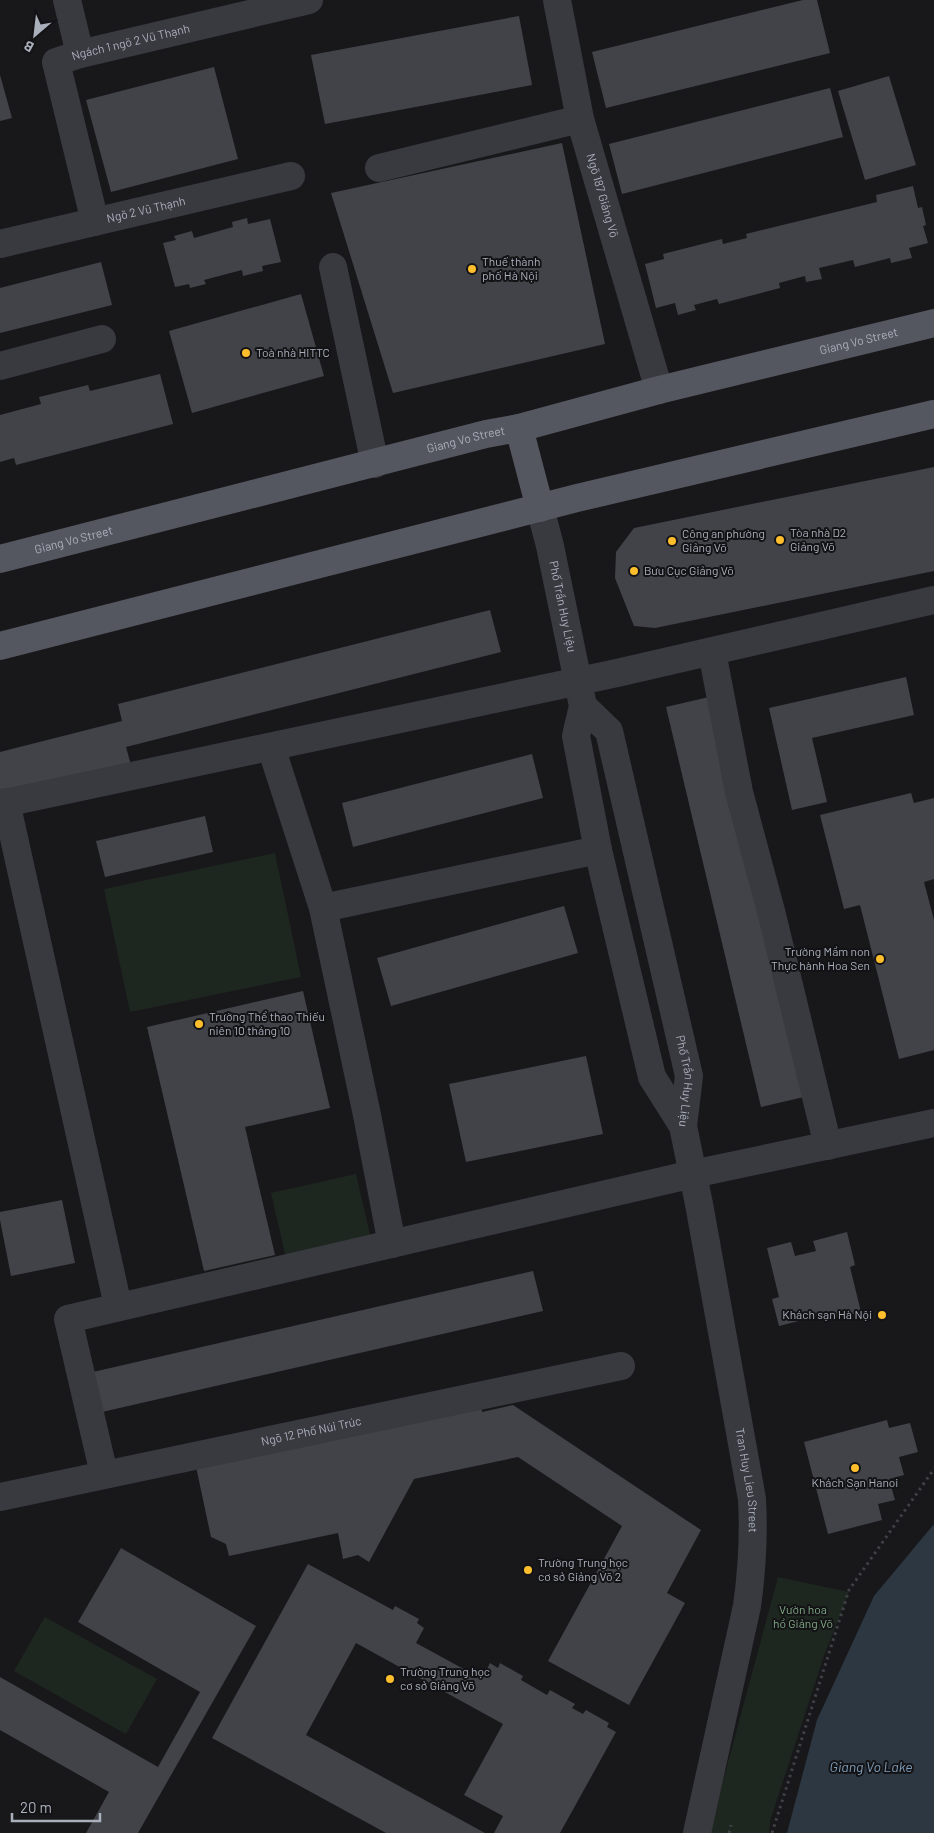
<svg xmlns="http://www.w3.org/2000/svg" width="934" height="1833" font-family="Barlow,sans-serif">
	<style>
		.green { fill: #1e271f }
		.water { fill: #2d3741 }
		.building { fill: #424348 }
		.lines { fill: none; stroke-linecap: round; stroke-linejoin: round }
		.path { stroke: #3f4147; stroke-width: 3; stroke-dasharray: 2.5 4; stroke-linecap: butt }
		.minor { stroke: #393a40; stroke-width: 28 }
		.major { stroke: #555760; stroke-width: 28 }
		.poi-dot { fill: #ffbf2c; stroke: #131316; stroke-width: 2 }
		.labels { text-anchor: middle; stroke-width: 4; stroke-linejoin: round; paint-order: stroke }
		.street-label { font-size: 12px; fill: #aaafbc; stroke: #131316 }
		.poi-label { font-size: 12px; fill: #aaafbc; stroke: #131316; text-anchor: start }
		.park-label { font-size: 12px; fill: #7fa883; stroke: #131316 }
		.water-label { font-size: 14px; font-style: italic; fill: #7e9cb9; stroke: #131316 }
	</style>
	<rect width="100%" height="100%" fill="#18181b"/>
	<path class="green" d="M 275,853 L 301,977 L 130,1012 L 104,889 Z
		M 356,1174 L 371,1239 L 286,1258 L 271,1193 Z
		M 778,1577 L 849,1592 L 824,1656 L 770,1821 L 769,1833 L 709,1833 Z
		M 45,1617 L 157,1679 L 126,1734 L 14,1671 Z"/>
	<path class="water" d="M 934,1524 L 934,1833 L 787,1833 L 817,1720 L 874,1596 Z"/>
	<path class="building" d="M 803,0 L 817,0 L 830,53 L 606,108 L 592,52 Z
		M 519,16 L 532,85 L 325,124 L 311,55 Z
		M 214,67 L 238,159 L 111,192 L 86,100 Z
		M 0,75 L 12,118 L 0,121 Z
		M 889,76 L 916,165 L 865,180 L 838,91 Z
		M 830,88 L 843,137 L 622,194 L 609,144 Z
		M 562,143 L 605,344 L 393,393 L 331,193 Z
		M 913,186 L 918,208 L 922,207 L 926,225 L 923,226 L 928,243 L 909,248 L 912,258 L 891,263 L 890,258 L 855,267 L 853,260 L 819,268 L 822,279 L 806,282 L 805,276 L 779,283 L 780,288 L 719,304 L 717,299 L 694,305 L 696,310 L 678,315 L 675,303 L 656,308 L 645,264 L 664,259 L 663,254 L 722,239 L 723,244 L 747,238 L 746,234 L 877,202 L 876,195 Z
		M 247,218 L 248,224 L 270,219 L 281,262 L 262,266 L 263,271 L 243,276 L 242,270 L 204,280 L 206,284 L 190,288 L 189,284 L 175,287 L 163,243 L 176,240 L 174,236 L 192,231 L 194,238 L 233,227 L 232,222 Z
		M 101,262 L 112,305 L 0,333 L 0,288 Z
		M 301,294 L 324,376 L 192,413 L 169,331 Z
		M 160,374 L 173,424 L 16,465 L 14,458 L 0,462 L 0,415 L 41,404 L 39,397 L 88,385 L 90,391 Z
		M 934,467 L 934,571 L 655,628 L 634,626 L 615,578 L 616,552 L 634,528 Z
		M 490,610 L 501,652 L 126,747 L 131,765 L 0,797 L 0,752 L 122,721 L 118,704 Z
		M 906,677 L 914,715 L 812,738 L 827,802 L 792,810 L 769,708 Z
		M 709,697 L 804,1097 L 761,1107 L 666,707 Z
		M 532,754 L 543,798 L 353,847 L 342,803 Z
		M 911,793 L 914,803 L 934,798 L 934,879 L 924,882 L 934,920 L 934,1050 L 899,1059 L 860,905 L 844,909 L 820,815 Z
		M 205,816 L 213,852 L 105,877 L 96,841 Z
		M 564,906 L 578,953 L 391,1006 L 377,958 Z
		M 303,991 L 330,1108 L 245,1127 L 275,1255 L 204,1271 L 147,1027 Z
		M 586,1056 L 603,1134 L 466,1162 L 449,1084 Z
		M 62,1200 L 75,1263 L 11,1276 L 0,1220 L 0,1212 Z
		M 847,1232 L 855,1265 L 850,1267 L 861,1312 L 831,1319 L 830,1313 L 779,1326 L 772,1299 L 779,1297 L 767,1248 L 791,1242 L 795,1256 L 816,1251 L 813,1241 Z
		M 533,1271 L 543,1311 L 102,1412 L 93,1372 Z
		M 480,1400 L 482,1412 L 513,1405 L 701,1530 L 667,1593 L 685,1603 L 629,1705 L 548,1661 L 622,1526 L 518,1457 L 414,1479 L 369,1562 L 358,1555 L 343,1559 L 338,1533 L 229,1556 L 226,1544 L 211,1537 L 195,1462 Z
		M 887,1420 L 889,1428 L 910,1423 L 918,1452 L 899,1457 L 904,1475 L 889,1479 L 895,1500 L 878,1504 L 882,1520 L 828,1534 L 804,1442 Z
		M 121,1548 L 256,1626 L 138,1833 L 86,1833 L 109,1792 L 0,1730 L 0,1677 L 158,1767 L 200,1692 L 78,1622 Z
		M 308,1564 L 393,1610 L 395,1606 L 419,1619 L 417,1623 L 424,1628 L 416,1643 L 482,1679 L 490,1663 L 498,1668 L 500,1663 L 523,1676 L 521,1680 L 547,1695 L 550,1690 L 575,1704 L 572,1708 L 583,1714 L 586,1710 L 609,1723 L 607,1727 L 616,1732 L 560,1833 L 494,1833 L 503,1816 L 464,1795 L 503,1724 L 356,1643 L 306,1735 L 485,1833 L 386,1833 L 212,1738 Z"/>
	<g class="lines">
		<path class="path" d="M 729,1833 L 731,1825
			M 772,1833 L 849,1590 L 934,1469"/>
		<g class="minor">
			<path d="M 67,0 L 80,54"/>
			<path id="s1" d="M 557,0 L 580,119 L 659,390"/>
			<path d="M 379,168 L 580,119"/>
			<path id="s2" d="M 95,222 L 56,62 L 80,54 L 309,0"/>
			<path id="s3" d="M 0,244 L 291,176"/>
			<path d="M 333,267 L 375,464"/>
			<path d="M 0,366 L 102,339"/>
			<path id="s4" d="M 540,508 L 550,546 L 583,706 L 576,736 L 598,850 L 652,1077 L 683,1126 L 699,1204 L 752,1499 C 754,1535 752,1570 747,1606 L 697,1833"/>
			<path d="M 712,652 L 739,792 L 772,915 L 828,1146"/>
			<path id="s5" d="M 583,706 L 609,731 L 689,1076 L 683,1126"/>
			<path d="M 271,747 L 323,908 L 367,1115 L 392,1244"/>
			<path d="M 6,802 L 118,1306"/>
			<path d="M 0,804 L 617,673 L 934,600"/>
			<path d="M 323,908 L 598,850"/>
			<path d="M 104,1474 L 68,1319 L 693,1174 L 934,1123"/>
			<path id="s6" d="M 0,1497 L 621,1366"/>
		</g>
		<g class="major">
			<path d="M 519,428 L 540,508"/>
			<path id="s7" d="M 0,559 L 486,434 L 519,428 L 659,390 L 934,323"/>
			<path d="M 0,646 L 577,498 L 934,414"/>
		</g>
	</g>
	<g class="poi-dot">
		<circle cx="472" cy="269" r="5"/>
		<circle cx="246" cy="353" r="5"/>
		<circle cx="780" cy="540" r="5"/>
		<circle cx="672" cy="541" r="5"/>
		<circle cx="634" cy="571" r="5"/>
		<circle cx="880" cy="959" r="5"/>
		<circle cx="199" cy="1024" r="5"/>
		<circle cx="882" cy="1315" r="5"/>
		<circle cx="855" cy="1468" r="5"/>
		<circle cx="528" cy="1570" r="5"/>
		<circle cx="390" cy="1679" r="5"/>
	</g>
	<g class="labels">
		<g class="street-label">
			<text dy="4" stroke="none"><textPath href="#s2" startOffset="242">Ngách 1 ngõ 2 Vũ Thạnh</textPath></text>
			<text dy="4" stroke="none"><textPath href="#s1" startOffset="201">Ngõ 187 Giảng Võ</textPath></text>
			<text dy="4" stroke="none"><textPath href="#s3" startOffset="150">Ngõ 2 Vũ Thạnh</textPath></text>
			<text dy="4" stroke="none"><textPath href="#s7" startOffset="886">Giang Vo Street</textPath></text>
			<text dy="4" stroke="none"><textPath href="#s7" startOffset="481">Giang Vo Street</textPath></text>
			<text dy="4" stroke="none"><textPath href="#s7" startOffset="76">Giang Vo Street</textPath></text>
			<text dy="4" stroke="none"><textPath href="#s4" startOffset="101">Phố Trần Huy Liệu</textPath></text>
			<text dy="4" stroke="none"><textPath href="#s5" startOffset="395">Phố Trần Huy Liệu</textPath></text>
			<text dy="4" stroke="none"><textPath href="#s6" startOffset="318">Ngõ 12 Phố Núi Trúc</textPath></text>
			<text dy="4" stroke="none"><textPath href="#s4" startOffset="1001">Tran Huy Lieu Street</textPath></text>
		</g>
		<g class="poi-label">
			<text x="482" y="266">Thuế thành<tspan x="482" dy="14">phố Hà Nội</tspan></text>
			<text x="256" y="357">Toà nhà HITTC</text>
			<text x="790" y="537">Tòa nhà D2<tspan x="790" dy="14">Giảng Võ</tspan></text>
			<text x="682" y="538">Công an phường<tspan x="682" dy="14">Giảng Võ</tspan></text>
			<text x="644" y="575">Bưu Cục Giảng Võ</text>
			<text x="870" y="956" text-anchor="end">Trường Mầm non<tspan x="870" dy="14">Thực hành Hoa Sen</tspan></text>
			<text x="209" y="1021">Trường Thể thao Thiếu<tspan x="209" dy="14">niên 10 tháng 10</tspan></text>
			<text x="872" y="1319" text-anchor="end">Khách sạn Hà Nội</text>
			<text x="855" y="1487" text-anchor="middle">Khách Sạn Hanoi</text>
			<text x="538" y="1567">Trường Trung học<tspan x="538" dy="14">cơ sở Giảng Võ 2</tspan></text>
			<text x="400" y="1676">Trường Trung học<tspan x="400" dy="14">cơ sở Giảng Võ</tspan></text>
		</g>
		<g class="park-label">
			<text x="803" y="1614">Vườn hoa<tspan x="803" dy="14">hồ Giảng Võ</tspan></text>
		</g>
		<g class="water-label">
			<text x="871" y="1772">Giang Vo Lake</text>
		</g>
	</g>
	<g transform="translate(35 35) rotate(208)" stroke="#131316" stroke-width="4" paint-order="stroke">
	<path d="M0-4L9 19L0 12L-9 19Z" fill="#aaafbc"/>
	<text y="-8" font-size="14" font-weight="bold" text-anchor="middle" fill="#aaafbc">B</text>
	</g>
	<path d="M12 1813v8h88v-8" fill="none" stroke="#aaafbc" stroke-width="2.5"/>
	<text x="20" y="1813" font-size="15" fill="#aaafbc" stroke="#131316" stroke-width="4" paint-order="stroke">20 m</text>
</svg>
